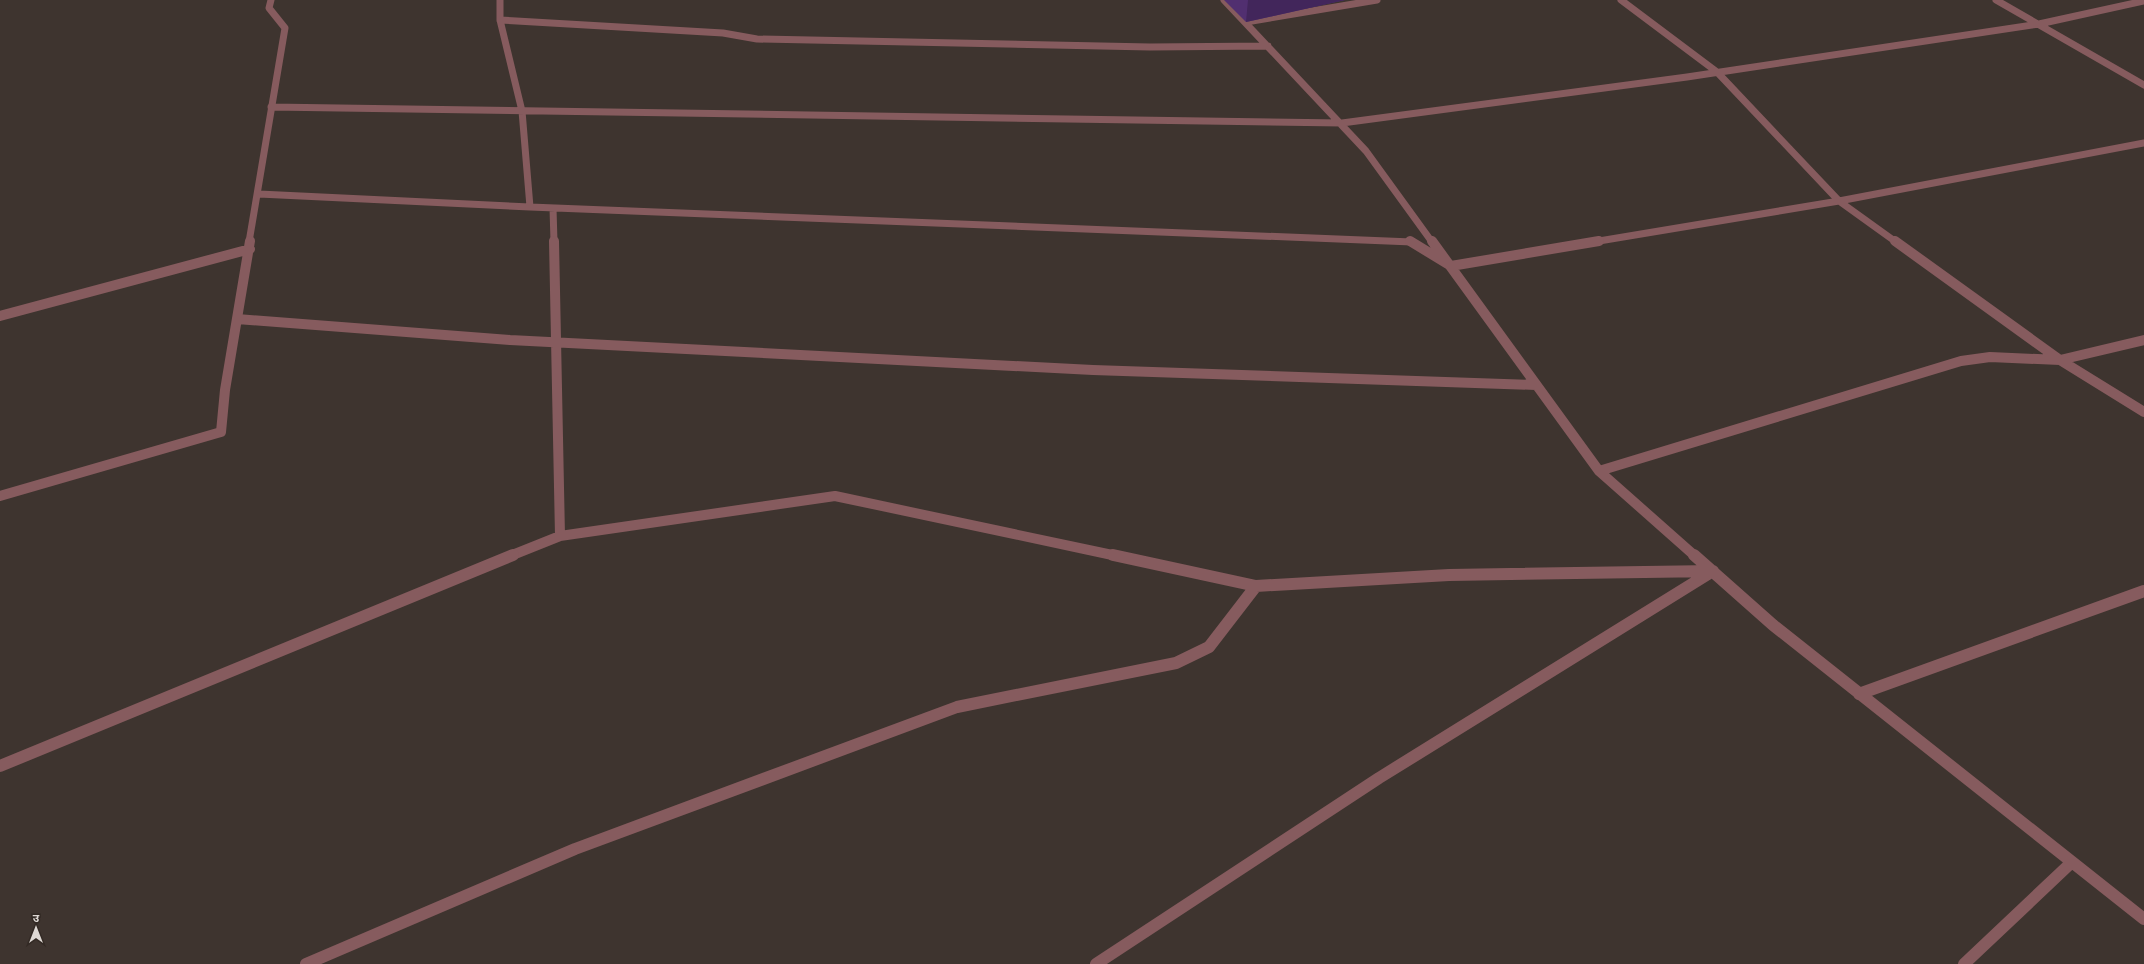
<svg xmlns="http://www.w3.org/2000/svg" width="2144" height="964" font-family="'Alegreya Sans','Noto Sans Devanagari',sans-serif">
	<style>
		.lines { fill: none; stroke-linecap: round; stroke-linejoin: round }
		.minor-far2 { stroke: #865b5e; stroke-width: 7 }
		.minor-far1 { stroke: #865b5e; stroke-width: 10 }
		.minor { stroke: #865b5e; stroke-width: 12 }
		.wall { fill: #512f70 }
		.shaded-wall { fill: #42265b }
	</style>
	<rect width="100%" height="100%" fill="#3e342f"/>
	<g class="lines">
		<path class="minor-far2" d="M 500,0 L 500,20 L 522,111 L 530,207
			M 1224,0 L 1366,151 L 1432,242
			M 1621,0 L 1717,72 L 1839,201 L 1896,242
			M 1996,0 L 2144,85
			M 500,20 L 723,33 L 757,39 L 1150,47 L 1268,46
			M 1246,22 L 1377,0
			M 271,107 L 1342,123 L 1687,77 L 2039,24 L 2144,1
			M 259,194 L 530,207 L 1412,242
			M 553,208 L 554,242
			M 249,242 L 285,28 L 269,8 L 271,0
			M 1593,242 L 1839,201 L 2144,143"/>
		<path class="minor-far1" d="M 554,241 L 560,536
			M 1410,241 L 1451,266 L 1599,241
			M 1432,241 L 1599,471 L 1695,556
			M 1895,241 L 2060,360 L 2144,412
			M 0,316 L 250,249
			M 237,319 L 510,340 L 1093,370 L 1536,385
			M 1599,471 L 1961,361 L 1990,357 L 2060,360 L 2144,340
			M 0,496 L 221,432 L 225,390 L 250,241
			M 510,556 L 560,536 L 835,496 L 1117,556"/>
		<path class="minor" d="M 1113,555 L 1256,586 L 1449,575 L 1713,571
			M 1694,555 L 1773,625 L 2144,919
			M 1859,694 L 2144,591
			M 0,766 L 513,555
			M 306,964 L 575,849 L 957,707 L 1176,663 L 1209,647 L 1256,586
			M 1096,964 L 1379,778 L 1713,571
			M 1964,964 L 2072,862"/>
	</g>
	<path class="wall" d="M 1224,0 L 1345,0 L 1246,22 Z"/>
	<path class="shaded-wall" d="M 1248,0 L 1345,0 L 1246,22 Z"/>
	<g transform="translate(36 928)" stroke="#332a25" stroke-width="3" paint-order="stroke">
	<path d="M0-3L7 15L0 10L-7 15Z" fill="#ded8d4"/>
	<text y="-6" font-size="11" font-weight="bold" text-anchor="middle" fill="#ded8d4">उ</text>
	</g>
</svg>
